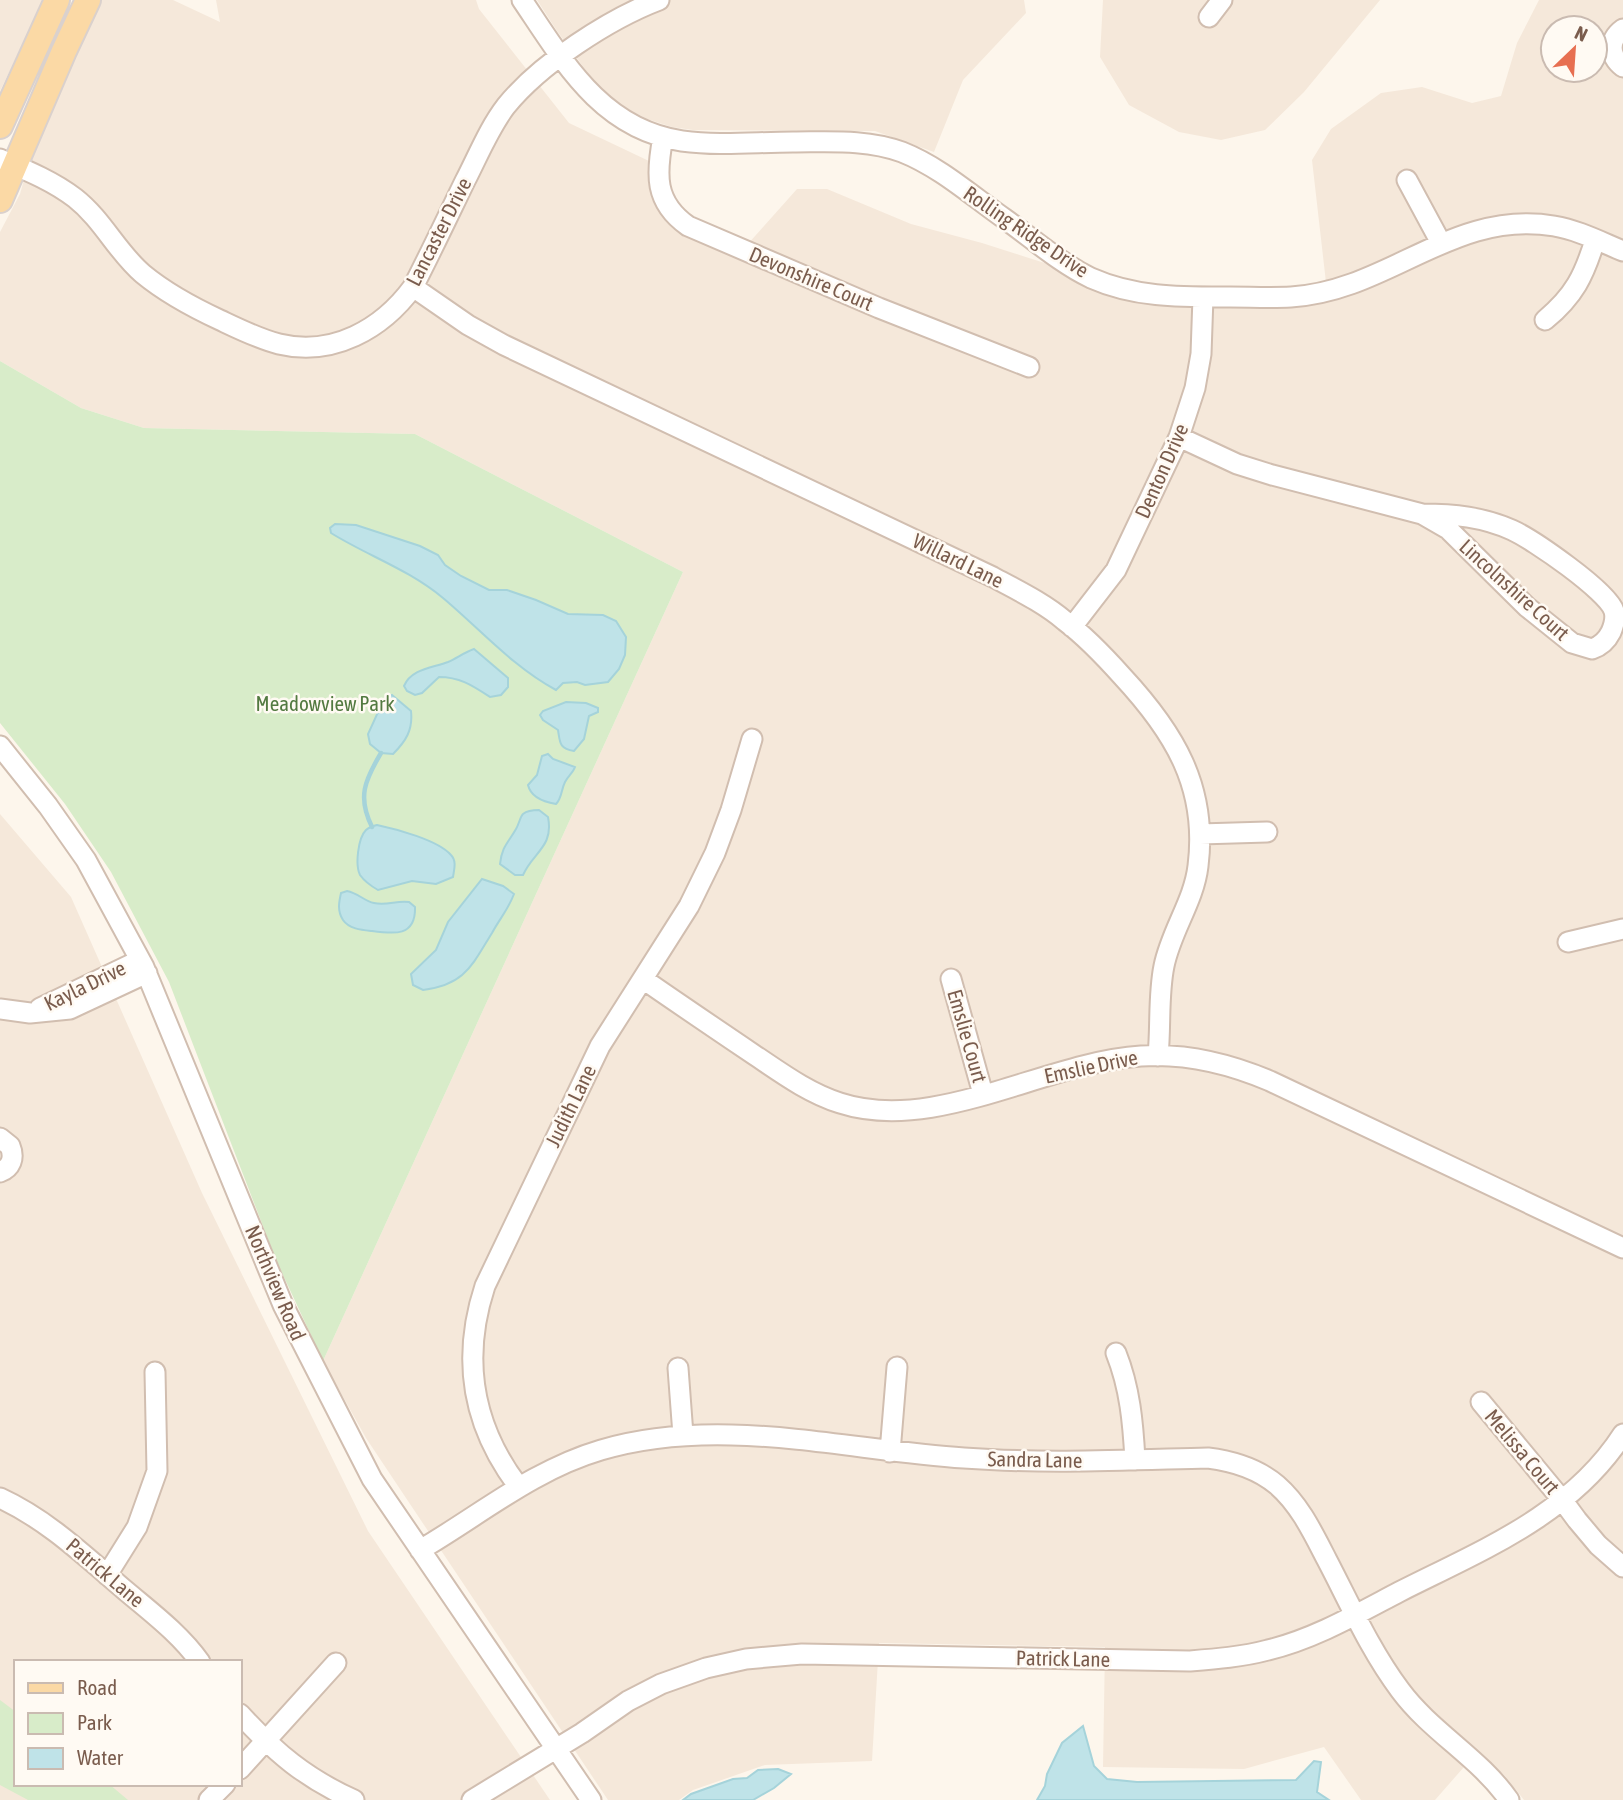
<svg xmlns="http://www.w3.org/2000/svg" width="1623" height="1800" font-family="'Asap Condensed',sans-serif">
	<style>
		.residential { fill: #f5e8da; fill-rule: evenodd }
		.green { fill: #d8ecc9 }
		.water { fill: #bfe3e8; stroke: #a5d3da; stroke-width: 2 }
		.lines { fill: none; stroke-linecap: round; stroke-linejoin: round }
		.stream { stroke: #a5d3da; stroke-width: 4.5 }
		.minor-casing { stroke: #d1beb0; stroke-width: 23 }
		.major-casing { stroke: #dad1cd; stroke-width: 28 }
		.minor { stroke: #fff; stroke-width: 19 }
		.major { stroke: #fbd9a5; stroke-width: 24 }
		.labels { text-anchor: middle; stroke-width: 5; stroke-linejoin: round; paint-order: stroke }
		.street-label { font-size: 21px; fill: #7a5c4d; stroke: #fffaf3 }
		.park-label { font-size: 21px; fill: #537a41; stroke: #fffaf3 }
	</style>
	<rect width="100%" height="100%" fill="#fdf6ec"/>
	<path class="residential" d="M 0,0 L 44,0 L 0,91 Z
		M 100,0 L 173,0 L 220,22 L 216,0 L 476,0 L 479,9 L 569,123 L 649,161 L 650,183 L 654,200 L 738,255 L 797,189 L 827,189 L 911,224 L 982,243 L 1054,266 L 1149,302 L 1182,307 L 1239,308 L 1328,300 L 1312,160 L 1331,129 L 1381,93 L 1422,87 L 1472,103 L 1501,96 L 1517,43 L 1539,0 L 1623,0 L 1623,1800 L 1524,1800 L 1504,1775 L 1478,1751 L 1435,1800 L 1361,1800 L 1324,1747 L 1244,1769 L 1103,1767 L 1105,1647 L 879,1643 L 872,1761 L 765,1765 L 693,1790 L 679,1800 L 608,1800 L 410,1504 L 366,1438 L 323,1361 L 683,572 L 415,434 L 144,428 L 81,408 L 0,361 L 0,232 L 20,194 L 33,148 ZM 1553,28 L 1595,28 L 1595,70 L 1553,70 Z
		M 537,0 L 1024,0 L 1026,13 L 963,80 L 934,152 L 875,131 L 693,130 L 672,127 L 647,119 L 624,107 L 598,87 L 557,31 Z
		M 1103,0 L 1380,0 L 1304,92 L 1265,130 L 1221,140 L 1179,132 L 1129,105 L 1100,57 Z
		M 0,814 L 71,897 L 202,1193 L 368,1531 L 550,1800 L 0,1800 ZM 16,1662 L 240,1662 L 240,1784 L 16,1784 Z"/>
	<path class="green" d="M 0,361 L 81,408 L 144,428 L 415,434 L 683,572 L 323,1361 L 276,1260 L 169,982 L 111,872 L 65,804 L 0,723 Z
		M 0,1700 L 16,1712 L 16,1784 L 109,1784 L 128,1800 L 28,1800 L 0,1785 Z"/>
	<path class="water" d="M 335,524 L 356,525 L 420,546 L 438,555 L 445,565 L 461,576 L 489,590 L 507,590 L 536,600 L 568,614 L 603,615 L 616,621 L 626,637 L 625,655 L 619,669 L 608,682 L 585,685 L 577,682 L 563,683 L 556,690 C 513,667 480,629 443,598 C 408,569 368,556 331,533 L 330,528 Z
		M 474,649 L 508,678 L 508,687 L 501,695 L 490,697 C 473,686 460,677 439,677 L 422,693 L 415,695 L 407,691 L 404,686 C 411,669 432,668 448,662 C 457,658 465,652 474,649 Z
		M 392,695 L 411,711 C 413,730 406,741 393,754 L 381,753 L 370,744 L 368,734 L 384,699 Z
		M 566,702 L 586,703 L 598,708 L 598,712 L 589,716 L 584,739 L 574,751 C 559,749 560,742 558,730 L 543,720 L 540,715 L 543,711 Z
		M 548,754 L 553,759 L 575,767 C 573,773 568,776 565,782 C 561,790 562,798 556,804 C 544,802 531,798 528,785 L 537,775 L 542,756 Z
		M 539,810 L 548,817 C 554,847 533,852 523,875 L 515,875 L 500,864 C 502,846 508,843 516,829 C 519,824 520,817 523,814 C 528,810 534,810 539,810 Z
		M 377,825 C 396,829 438,840 451,855 C 457,861 454,870 453,877 L 436,884 L 412,881 L 378,890 C 371,886 365,882 360,875 C 355,865 358,838 366,830 C 369,827 373,826 377,825 Z
		M 482,879 L 503,886 L 514,894 C 508,910 500,918 492,933 C 472,965 465,985 423,990 L 413,985 L 411,974 L 436,950 L 448,922 Z
		M 347,891 C 358,893 364,901 374,903 C 387,906 397,900 409,902 L 415,907 C 416,937 394,934 372,931 C 362,930 349,929 343,920 C 337,911 339,902 341,893 Z
		M 1083,1726 L 1094,1766 L 1107,1779 L 1137,1782 L 1296,1780 L 1314,1761 L 1321,1762 L 1317,1792 L 1329,1800 L 1037,1800 L 1045,1786 L 1047,1774 L 1062,1743 Z
		M 778,1769 L 791,1774 L 774,1788 L 753,1800 L 683,1800 L 691,1794 L 733,1779 L 747,1778 L 758,1770 Z"/>
	<g class="lines">
		<path class="stream" d="M 372,827 C 357,797 365,780 381,753"/>
		<g class="minor-casing">
			<path id="minor" d="M 522,0 C 564,62 601,129 682,141 C 719,146 756,142 793,142 C 829,142 867,139 902,152 C 940,167 972,196 1005,219 C 1033,239 1060,263 1091,278 C 1136,298 1182,297 1230,297 C 1250,297 1271,298 1291,297 C 1389,291 1453,209 1554,226 C 1578,230 1601,242 1623,251
				M 1209,17 L 1222,0
				M 1623,29 C 1608,40 1609,56 1623,67
				M 663,137 C 656,174 654,202 688,226 L 879,308 L 1029,367
				M 0,159 C 26,170 53,181 75,198 C 103,220 117,252 143,274 C 166,293 192,307 220,320 C 239,329 259,339 279,344 C 333,357 382,329 413,287 C 431,252 448,216 465,181 C 478,156 489,128 506,106 C 540,64 609,19 659,0
				M 1407,180 L 1441,243
				M 413,287 L 468,325 L 504,345 L 993,577 C 1017,590 1044,603 1065,621 C 1086,637 1105,657 1122,676 C 1174,732 1208,787 1198,866 C 1194,901 1171,931 1164,966 C 1158,995 1161,1026 1158,1056
				M 1545,320 C 1574,296 1584,276 1595,240
				M 1179,437 L 1237,464 L 1272,475 L 1422,514
				M 1422,514 C 1454,514 1483,517 1512,530 C 1532,539 1608,591 1614,611 C 1616,618 1614,625 1611,632 C 1607,640 1601,646 1592,649 L 1572,643 L 1527,607 L 1448,529 Z
				M 1072,627 L 1116,570 L 1179,437 L 1195,388 L 1201,354 L 1203,297
				M 0,746 L 48,806 L 86,860 L 144,967 L 283,1305 L 372,1479 L 591,1800
				M 1200,834 L 1267,832
				M 1568,942 L 1623,929
				M 643,979 C 679,1004 716,1029 753,1054 C 780,1072 808,1093 840,1103 C 935,1134 1045,1062 1141,1056 C 1185,1053 1230,1064 1270,1081 L 1623,1248
				M 951,979 L 983,1094
				M 40,1008 L 140,960
				M 0,1009 L 30,1013 L 70,1009 L 147,973
				M 0,1138 L 10,1146 C 15,1158 11,1168 0,1172
				M 1116,1353 C 1130,1388 1133,1423 1135,1460
				M 678,1368 L 683,1435
				M 1481,1402 L 1563,1501 L 1577,1520 L 1598,1545 L 1623,1567
				M 890,1452 L 897,1367
				M 518,1486 C 472,1425 461,1359 485,1286 L 600,1046 L 689,906 L 715,853 L 731,810 L 752,739
				M 0,1498 C 48,1520 86,1557 126,1591 C 152,1613 180,1634 200,1662
				M 420,1550 C 480,1515 533,1470 601,1450 C 719,1415 844,1450 964,1458 C 1046,1464 1127,1460 1208,1458 C 1232,1461 1258,1469 1277,1485 C 1300,1505 1313,1533 1327,1560 C 1350,1604 1370,1650 1400,1690 C 1431,1732 1480,1758 1509,1800
				M 107,1575 L 137,1527 L 157,1471 L 155,1372
				M 240,1714 C 276,1753 305,1778 354,1800
				M 240,1769 L 336,1663
				M 209,1800 L 225,1784
				M 472,1800 L 582,1733 L 628,1701 L 661,1684 L 706,1668 L 746,1659 L 802,1654 L 1189,1661 C 1215,1659 1242,1657 1268,1650 C 1314,1639 1357,1614 1399,1592 C 1482,1550 1571,1515 1623,1434"/>
		</g>
		<g class="major-casing">
			<path id="major" d="M 0,126 L 57,0
				M 0,200 L 64,51 L 88,0"/>
		</g>
		<use href="#minor" class="minor"/>
		<use href="#major" class="major"/>
	</g>
	<g class="labels">
		<g class="street-label">
			<text transform="translate(439 232) rotate(-63)" y="7">Lancaster Drive</text>
			<text transform="translate(1026 232) rotate(34)" y="7">Rolling Ridge Drive</text>
			<text transform="translate(811 279) rotate(23)" y="7">Devonshire Court</text>
			<text transform="translate(1162 471) rotate(-66)" y="7">Denton Drive</text>
			<text transform="translate(958 561) rotate(26)" y="7">Willard Lane</text>
			<text transform="translate(1514 590) rotate(42)" y="7">Lincolnshire Court</text>
			<text transform="translate(85 986) rotate(-26)" y="7">Kayla Drive</text>
			<text transform="translate(967 1036) rotate(74)" y="7">Emslie Court</text>
			<text transform="translate(1091 1067) rotate(-12)" y="7">Emslie Drive</text>
			<text transform="translate(571 1106) rotate(-64)" y="7">Judith Lane</text>
			<text transform="translate(275 1283) rotate(67)" y="7">Northview Road</text>
			<text transform="translate(1522 1452) rotate(50)" y="7">Melissa Court</text>
			<text transform="translate(1035 1460) rotate(1)" y="7">Sandra Lane</text>
			<text transform="translate(105 1573) rotate(40)" y="7">Patrick Lane</text>
			<text transform="translate(1063 1659) rotate(1)" y="7">Patrick Lane</text>
		</g>
		<g class="park-label">
			<text x="325" y="711">Meadowview Park</text>
		</g>
	</g>
	<rect x="14" y="1660" width="228" height="126" fill="#fffaf3" stroke="#cabbb1" stroke-width="2"/>
	<rect x="28" y="1683" width="35" height="10" fill="#fbd9a5" stroke="#cabbb1" stroke-width="2"/>
	<text x="77" y="1695" font-size="21" fill="#7a5c4d">Road</text>
	<rect x="28" y="1713" width="35" height="21" fill="#d8ecc9" stroke="#cabbb1" stroke-width="2"/>
	<text x="77" y="1730" font-size="21" fill="#7a5c4d">Park</text>
	<rect x="28" y="1748" width="35" height="21" fill="#bfe3e8" stroke="#cabbb1" stroke-width="2"/>
	<text x="77" y="1765" font-size="21" fill="#7a5c4d">Water</text>
	<g transform="translate(1574 49) rotate(25)"><circle r="33" fill="#fffaf3" stroke="#cabbb1" stroke-width="2"/>
	<path d="M0-5L12 26L0 18L-12 26Z" fill="#e76f51"/>
	<text y="-10" font-size="19" font-weight="bold" text-anchor="middle" fill="#7a5c4d">N</text>
	</g>
</svg>
